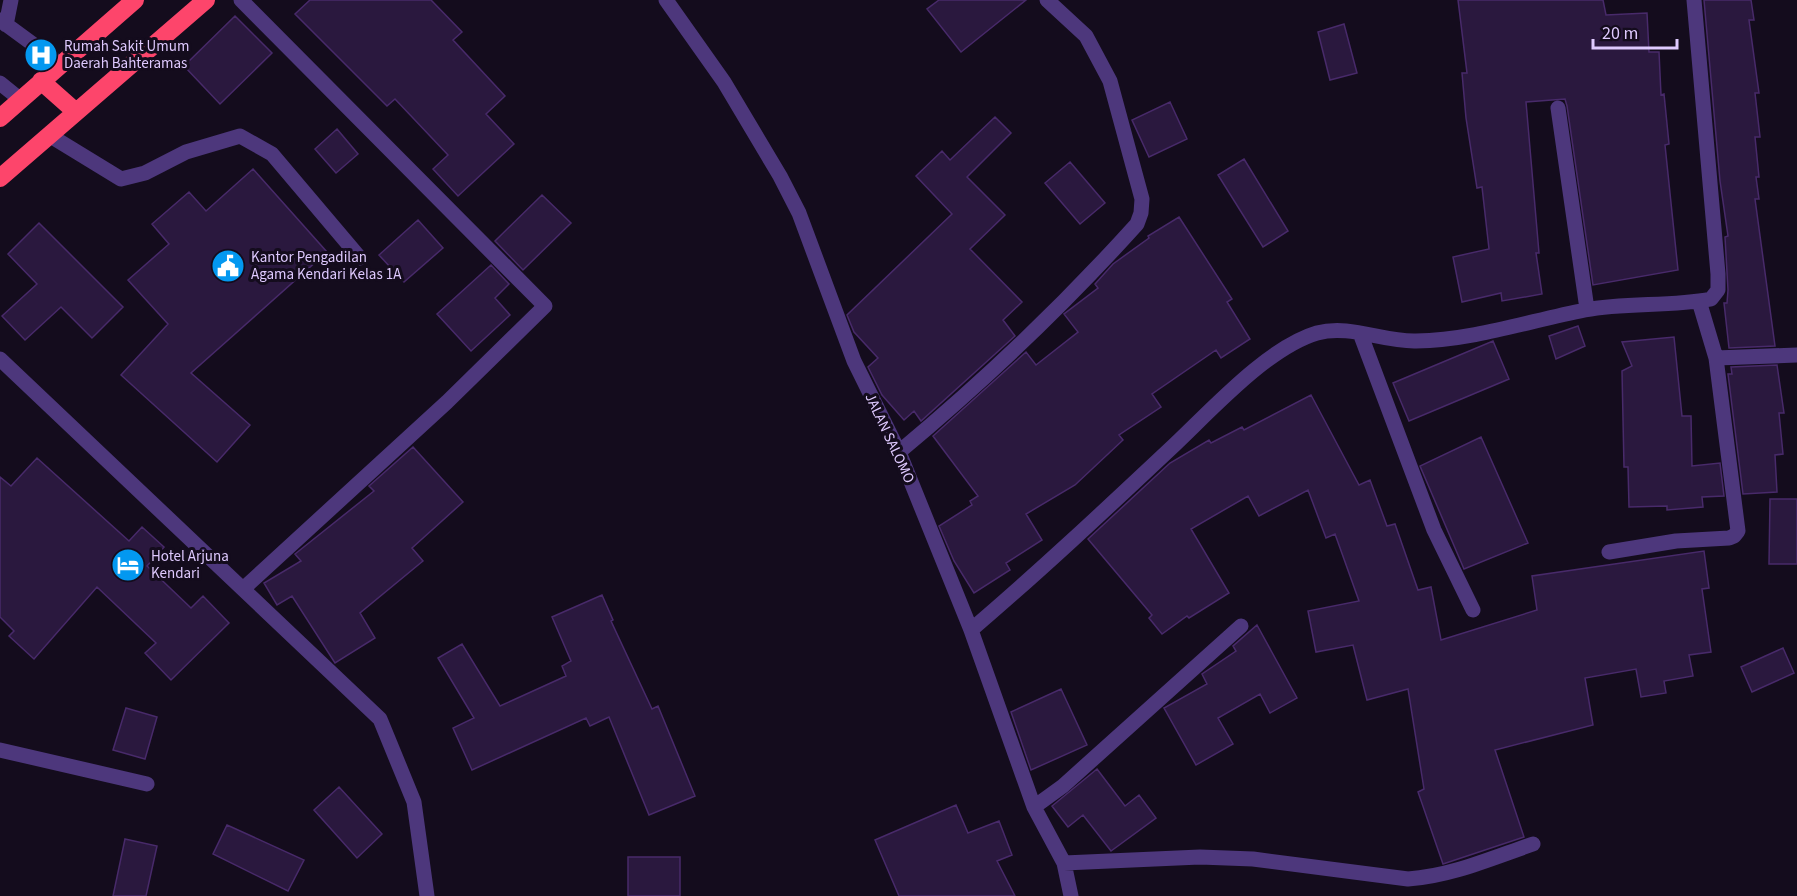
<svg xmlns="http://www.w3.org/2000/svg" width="1797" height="896" font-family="'Source Sans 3',sans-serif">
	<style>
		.building { fill: #2a183e; stroke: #482a6a; stroke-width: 1.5 }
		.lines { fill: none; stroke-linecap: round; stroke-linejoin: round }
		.lane { stroke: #4d377c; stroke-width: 15 }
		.street { stroke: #4d377c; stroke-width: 15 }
		.highway { stroke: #fd456b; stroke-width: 18 }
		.labels { text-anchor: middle; stroke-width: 6; stroke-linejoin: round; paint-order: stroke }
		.poi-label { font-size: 15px; fill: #dec9fe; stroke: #140c1d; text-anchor: start }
		.street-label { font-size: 15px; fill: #dec9fe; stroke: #140c1d }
	</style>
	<rect width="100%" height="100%" fill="#140c1d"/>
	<path class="building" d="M 310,0 L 431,0 L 462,32 L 453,40 L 505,96 L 486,114 L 514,144 L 458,196 L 433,169 L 448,155 L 395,99 L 387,106 L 295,14 Z
		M 939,0 L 1026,0 L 961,52 L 927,9 Z
		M 1458,0 L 1603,0 L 1606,15 L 1647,13 L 1649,52 L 1659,52 L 1661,95 L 1664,94 L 1669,144 L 1665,145 L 1678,270 L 1593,285 L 1567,106 L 1565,99 L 1526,102 L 1539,253 L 1536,253 L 1542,294 L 1502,301 L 1501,293 L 1462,302 L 1453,257 L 1489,249 L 1482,187 L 1477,188 L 1466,118 L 1462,73 L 1467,73 Z
		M 1704,0 L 1751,0 L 1754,20 L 1749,20 L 1759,93 L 1755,93 L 1760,137 L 1755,137 L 1759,177 L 1756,177 L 1759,199 L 1755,199 L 1775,346 L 1729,348 L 1724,303 L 1727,303 L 1728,290 L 1725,237 L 1728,236 L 1720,181 Z
		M 235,16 L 272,53 L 220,104 L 184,66 Z
		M 1344,24 L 1357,73 L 1330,80 L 1318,32 Z
		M 1170,102 L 1187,139 L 1149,157 L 1132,120 Z
		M 995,117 L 1011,133 L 967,177 L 1005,215 L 970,249 L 1022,302 L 1003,320 L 1015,336 L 921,421 L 914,411 L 904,420 L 882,395 L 868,367 L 878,358 L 854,332 L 847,315 L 952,214 L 916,176 L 942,151 L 950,160 Z
		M 337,129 L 358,154 L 336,173 L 315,149 Z
		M 1244,159 L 1288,231 L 1263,247 L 1218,175 Z
		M 1070,162 L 1105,203 L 1080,224 L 1045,183 Z
		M 253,169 L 327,252 L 191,373 L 250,425 L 217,462 L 121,375 L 168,324 L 128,280 L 169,244 L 152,224 L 189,192 L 206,211 Z
		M 542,195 L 571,223 L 523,270 L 495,241 Z
		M 1179,217 L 1232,299 L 1227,302 L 1250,339 L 1221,358 L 1216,350 L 1152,394 L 1161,407 L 1119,435 L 1123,440 L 1075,485 L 1026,514 L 1042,540 L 1006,563 L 1010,570 L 974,593 L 954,561 L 939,526 L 972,505 L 970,501 L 978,496 L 933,436 L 1026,352 L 1036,365 L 1078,332 L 1064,314 L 1098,288 L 1095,284 L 1113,264 L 1149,238 L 1148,236 Z
		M 418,220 L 443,248 L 404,282 L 379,255 Z
		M 39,223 L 123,307 L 92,338 L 61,307 L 25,340 L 2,316 L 37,284 L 8,254 Z
		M 491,265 L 509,284 L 495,298 L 510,315 L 471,351 L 437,314 Z
		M 1578,326 L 1585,346 L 1556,359 L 1549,336 Z
		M 1674,337 L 1682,416 L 1691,416 L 1692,466 L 1720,463 L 1724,496 L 1702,497 L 1703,507 L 1667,510 L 1667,506 L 1629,507 L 1628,467 L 1624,467 L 1622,371 L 1632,366 L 1622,342 Z
		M 1493,341 L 1509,379 L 1409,421 L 1393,383 Z
		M 1777,365 L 1784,413 L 1779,413 L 1783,454 L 1775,455 L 1777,492 L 1743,494 L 1728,374 L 1732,374 L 1731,367 Z
		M 1311,395 L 1359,485 L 1370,480 L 1387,526 L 1395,524 L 1418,590 L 1431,587 L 1441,640 L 1537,610 L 1532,576 L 1704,551 L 1709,588 L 1702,589 L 1711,652 L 1689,655 L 1693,676 L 1664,681 L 1666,693 L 1641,697 L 1636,669 L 1585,678 L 1593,725 L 1495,750 L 1524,837 L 1443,864 L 1418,792 L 1424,789 L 1408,689 L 1367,700 L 1353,645 L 1316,652 L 1308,611 L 1359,601 L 1335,534 L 1326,538 L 1308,490 L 1259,516 L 1248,496 L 1191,529 L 1229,593 L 1189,618 L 1187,616 L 1162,634 L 1149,618 L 1152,615 L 1088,539 L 1170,463 L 1209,440 L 1211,443 L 1242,427 L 1244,430 Z
		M 1481,437 L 1528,543 L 1464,569 L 1420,466 Z
		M 413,447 L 463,502 L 412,548 L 423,561 L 360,613 L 375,638 L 335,663 L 292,596 L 277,605 L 264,583 L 301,561 L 295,554 L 374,491 L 369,486 Z
		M 37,458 L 129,541 L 142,527 L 164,547 L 147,566 L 191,608 L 203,596 L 229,623 L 171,680 L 145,653 L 156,643 L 97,587 L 34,659 L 9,636 L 14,631 L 0,617 L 0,477 L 11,486 Z
		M 1770,499 L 1797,499 L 1797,564 L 1769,564 Z
		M 602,595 L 613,620 L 611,621 L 652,709 L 658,706 L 695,796 L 649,815 L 609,717 L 590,726 L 586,718 L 472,770 L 453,728 L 474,718 L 438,658 L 462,644 L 500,706 L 566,676 L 562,666 L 571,661 L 552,617 Z
		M 1257,625 L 1297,698 L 1270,713 L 1260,694 L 1218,718 L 1233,744 L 1196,765 L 1164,708 L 1207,684 L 1202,674 L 1236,651 L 1233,646 Z
		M 1783,648 L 1794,673 L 1752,692 L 1741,667 Z
		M 1061,689 L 1087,745 L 1031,770 L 1011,712 Z
		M 126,708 L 157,717 L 145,759 L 113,750 Z
		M 1097,769 L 1125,806 L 1139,795 L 1156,818 L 1111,851 L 1083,815 L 1068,827 L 1052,806 Z
		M 339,787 L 382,834 L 357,858 L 314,810 Z
		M 956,805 L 968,833 L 999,821 L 1012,855 L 997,861 L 1015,896 L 899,896 L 875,840 Z
		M 227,825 L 304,860 L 288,891 L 213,854 Z
		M 125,839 L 157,846 L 146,896 L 113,896 Z
		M 628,857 L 680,857 L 680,896 L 628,896 Z"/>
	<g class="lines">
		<path class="lane" d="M 0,20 L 60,64
			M 6,25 L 11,0
			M 0,83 L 21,100
			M 49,135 L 121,179 L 145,173 L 186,152 L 240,136 L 272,154 L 360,258"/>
		<path class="street" d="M 241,0 L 545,306 L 447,402 L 243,589
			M 666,0 L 724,82 L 780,176 L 799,213 L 854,361 L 899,452 L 971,630 L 1034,807 L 1064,863 L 1071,896
			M 1558,108 L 1587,309
			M 1360,333 L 1434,530 L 1473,610
			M 1716,358 L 1797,355
			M 0,359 L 380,719 L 414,802 L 427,896
			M 899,452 C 983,382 1064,305 1137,224 L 1141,213 L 1142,199 L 1110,81 L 1086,36 L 1047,0
			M 1609,552 L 1676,541 L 1729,538 L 1734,536 L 1738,531 L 1716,358 L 1699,301
			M 971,630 C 1039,572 1104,511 1169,450 C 1208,414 1266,348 1317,333 C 1350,324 1383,342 1416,341 C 1473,340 1529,321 1585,310 C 1626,302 1670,307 1711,299 L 1718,290 L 1718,274 L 1694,0
			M 0,750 L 147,784
			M 1034,807 L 1063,786 L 1241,626
			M 1064,863 L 1200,857 L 1253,859 L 1408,879 C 1451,876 1492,858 1533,844"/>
		<path class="highway" d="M 41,81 L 76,112
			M 0,118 L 135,0
			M 0,178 L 206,0"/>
	</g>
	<defs>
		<g id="hospital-disc" transform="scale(1.725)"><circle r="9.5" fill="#0398f0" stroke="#140c1d"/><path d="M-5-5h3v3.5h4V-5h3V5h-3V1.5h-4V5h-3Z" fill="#fff"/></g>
		<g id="civic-disc" transform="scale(1.725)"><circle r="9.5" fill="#0398f0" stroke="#140c1d"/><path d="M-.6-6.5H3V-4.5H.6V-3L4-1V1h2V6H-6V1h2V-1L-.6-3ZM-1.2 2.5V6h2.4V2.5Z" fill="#fff"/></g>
		<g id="hotel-disc" transform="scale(1.725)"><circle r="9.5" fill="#0398f0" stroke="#140c1d"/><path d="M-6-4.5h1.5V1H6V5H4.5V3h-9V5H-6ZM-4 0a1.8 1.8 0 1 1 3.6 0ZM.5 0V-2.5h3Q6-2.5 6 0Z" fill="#fff"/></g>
	</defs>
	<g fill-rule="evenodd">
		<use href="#hospital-disc" x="41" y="55"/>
		<use href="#civic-disc" x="228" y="266"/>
		<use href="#hotel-disc" x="128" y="565"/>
	</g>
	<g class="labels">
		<g class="poi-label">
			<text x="64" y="51">Rumah Sakit Umum<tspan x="64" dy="17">Daerah Bahteramas</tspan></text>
			<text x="251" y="262">Kantor Pengadilan<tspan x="251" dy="17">Agama Kendari Kelas 1A</tspan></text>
			<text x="151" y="561">Hotel Arjuna<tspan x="151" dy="17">Kendari</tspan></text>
		</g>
		<g class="street-label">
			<text transform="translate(890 438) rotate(65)" y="5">JALAN SALOMO</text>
		</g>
	</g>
	<path d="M1593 39v9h84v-9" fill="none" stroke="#dec9fe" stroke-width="3"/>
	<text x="1602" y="39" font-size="18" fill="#dec9fe" stroke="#140c1d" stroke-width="4.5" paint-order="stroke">20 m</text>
</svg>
